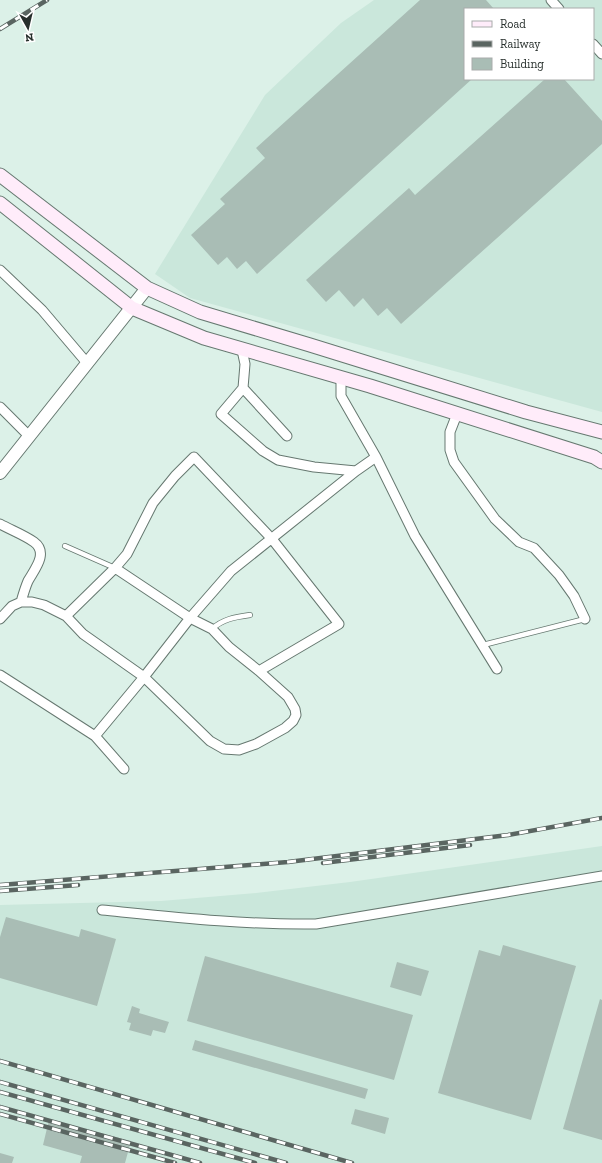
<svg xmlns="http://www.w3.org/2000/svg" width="602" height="1163" font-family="'Zilla Slab',serif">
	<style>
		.built { fill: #cae7db; fill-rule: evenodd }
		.building { fill: #a9bdb5 }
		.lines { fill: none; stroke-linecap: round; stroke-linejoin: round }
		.service-casing { stroke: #667870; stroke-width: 6 }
		.minor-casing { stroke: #667870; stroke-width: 11 }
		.tertiary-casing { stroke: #667870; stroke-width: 14 }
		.secondary-casing { stroke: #667870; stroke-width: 15 }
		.service { stroke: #fff; stroke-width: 4.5 }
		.minor { stroke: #fff; stroke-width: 9 }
		.tertiary { stroke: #fff; stroke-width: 12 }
		.secondary { stroke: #ffecfa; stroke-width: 13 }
		.rail-casing { stroke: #5a6561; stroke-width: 4.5 }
		.rail { stroke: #fff; stroke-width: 3; stroke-dasharray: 9; stroke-linecap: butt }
	</style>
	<rect width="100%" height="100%" fill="#dcf1e8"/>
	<path class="built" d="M 374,0 L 602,0 L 602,412 L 190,298 L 155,274 L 265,95 L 341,23 ZM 465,9 L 593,9 L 593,79 L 465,79 Z
		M 602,846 L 602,1163 L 0,1163 L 0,905 L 161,901 L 256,893 L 350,882 Z"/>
	<path class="building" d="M 420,0 L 486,0 L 494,9 L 465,9 L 465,79 L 472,79 L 257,274 L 246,261 L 237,269 L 227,257 L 218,265 L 191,235 L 225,204 L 220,199 L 265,158 L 256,148 Z
		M 545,79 L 564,79 L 602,121 L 602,144 L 401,324 L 387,308 L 378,316 L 363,298 L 354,307 L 339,290 L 326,302 L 306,280 L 409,188 L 415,195 Z
		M 6,917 L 79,937 L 81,929 L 116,939 L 97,1006 L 0,978 L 0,937 Z
		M 503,945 L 576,966 L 531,1120 L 438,1093 L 479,950 L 500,956 Z
		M 205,956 L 413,1015 L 394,1080 L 187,1021 Z
		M 397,962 L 429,971 L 421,996 L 390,987 Z
		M 600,999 L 602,1000 L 602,1140 L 563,1129 Z
		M 132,1006 L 140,1009 L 139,1013 L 169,1022 L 165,1033 L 153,1030 L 151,1036 L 129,1030 L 131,1023 L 127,1022 Z
		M 195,1040 L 368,1089 L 365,1099 L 192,1050 Z
		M 355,1109 L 389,1118 L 385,1134 L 351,1124 Z
		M 49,1120 L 131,1141 L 125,1163 L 80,1163 L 82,1156 L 43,1145 Z
		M 0,1153 L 14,1157 L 12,1163 L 0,1163 Z"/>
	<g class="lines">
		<g class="service-casing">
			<path id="service" d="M 65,546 L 115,568
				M 212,629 C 223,619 235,617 250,615
				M 483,645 L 585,619"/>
		</g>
		<g class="minor-casing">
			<path id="minor" d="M 551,0 L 559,9
				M 593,44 L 602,54
				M 0,270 L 42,310 L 87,363
				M 242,350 L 245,364 L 243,388 L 221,414 L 263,451 L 278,460 L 314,467 L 356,471
				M 341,378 L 341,396 L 376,457 L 415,536 L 497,669
				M 243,388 L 287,436
				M 0,407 L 29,436
				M 457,414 L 450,432 L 450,450 L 454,462 L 495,519 L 519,542 L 534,548 L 559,575 L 574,596 L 585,619
				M 0,524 C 11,530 24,535 34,542 C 49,553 34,570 28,581 C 25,588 23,595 21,602
				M 66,616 L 115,568 L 127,554 L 153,503 L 175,476 L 194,457 L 272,539 L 339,624 L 259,671
				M 0,619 L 12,606 L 21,602 L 32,602 L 44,605 L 66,616 L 83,634 L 144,677 L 210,741 L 224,749 L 239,750 L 256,744 L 285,728 L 293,721 L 296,715 L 295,709 L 288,697 L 259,671 L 229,647 L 212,629 L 190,618 L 115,568
				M 0,675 L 95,736 L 124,769
				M 95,736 L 144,677 L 190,618 L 231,571 L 356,471 L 376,457
				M 102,910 C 173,917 245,925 316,924 L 602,876"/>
		</g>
		<g class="tertiary-casing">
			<path id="tertiary" d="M 0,473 L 147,288"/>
		</g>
		<g class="secondary-casing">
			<path id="secondary" d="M 0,175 L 147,288 L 200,312 L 310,345 L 526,412 L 602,432
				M 0,203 L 132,308 L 204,338 L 370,386 L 594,457 L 602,462"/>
		</g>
		<use href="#service" class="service"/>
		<use href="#minor" class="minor"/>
		<use href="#tertiary" class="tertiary"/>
		<use href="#secondary" class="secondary"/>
		<g class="rail-casing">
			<path id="rail" d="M 0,29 L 47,0
				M 323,863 L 470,845
				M 0,885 L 288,862 L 508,835 L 602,818
				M 0,891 L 78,885
				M 0,1061 L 352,1163
				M 0,1082 L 286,1163
				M 0,1092 L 255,1163
				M 0,1107 L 200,1163
				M 0,1114 L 175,1163"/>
		</g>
		<use href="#rail" class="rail"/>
	</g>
	<rect x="464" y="8" width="130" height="72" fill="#ffffff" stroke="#a9acab"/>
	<rect x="472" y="21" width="20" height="6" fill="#ffecfa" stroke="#a9acab"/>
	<text x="500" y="28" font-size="12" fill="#272f2c">Road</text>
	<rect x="472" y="41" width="20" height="6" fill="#5a6561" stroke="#a9acab"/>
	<text x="500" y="48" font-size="12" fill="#272f2c">Railway</text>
	<rect x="472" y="58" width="20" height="12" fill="#a9bdb5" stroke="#a9acab"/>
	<text x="500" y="68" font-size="12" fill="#272f2c">Building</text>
	<g transform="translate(28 28) rotate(172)" stroke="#ffffff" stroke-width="3" paint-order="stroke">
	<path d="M0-3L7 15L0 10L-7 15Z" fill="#272f2c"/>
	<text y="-6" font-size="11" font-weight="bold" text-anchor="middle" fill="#272f2c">N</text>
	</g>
</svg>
